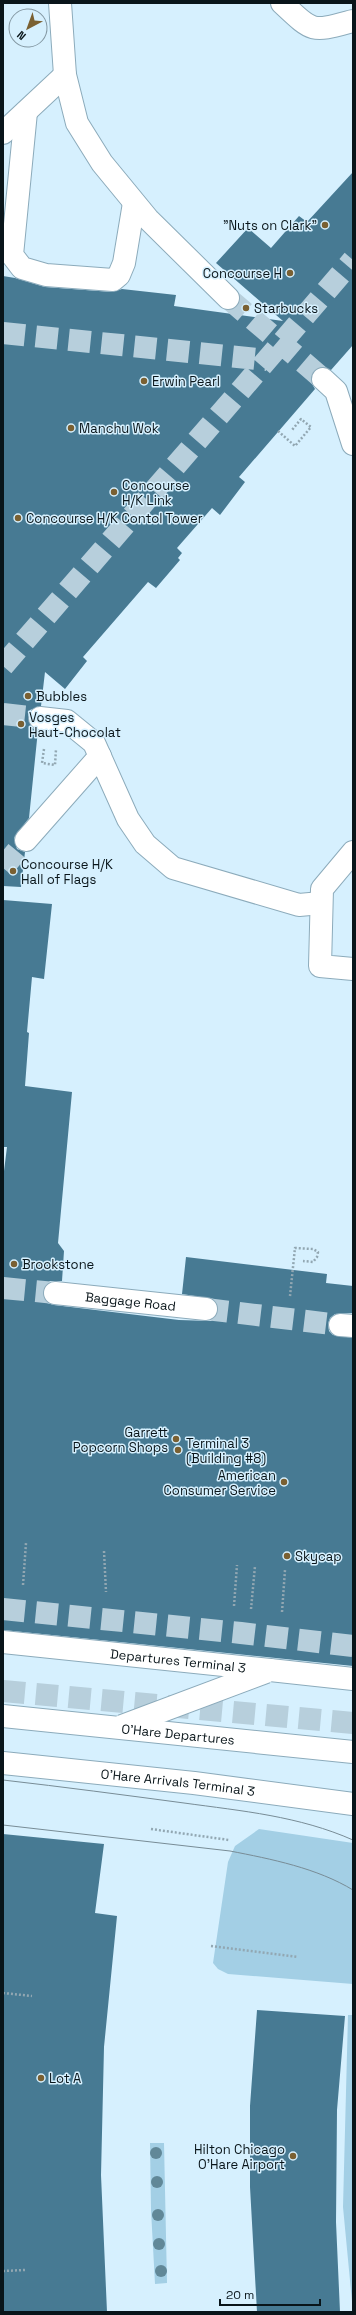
<svg xmlns="http://www.w3.org/2000/svg" width="356" height="2315" font-family="'Space Grotesk',sans-serif">
	<style>
		.green { fill: #a3cfe5 }
		.building { fill: #477a93 }
		.lines { fill: none; stroke-linecap: round; stroke-linejoin: round }
		.minor-tunnel { stroke: #b7cfdc; stroke-width: 22; stroke-dasharray: 22 11; stroke-linecap: butt }
		.minor-casing { stroke: #8cabbb; stroke-width: 24 }
		.path { stroke: #92a7b2; stroke-width: 2.5; stroke-dasharray: 2 2; stroke-linecap: butt }
		.minor { stroke: #fff; stroke-width: 22 }
		.tram { stroke: #788c96; stroke-width: 1 }
		.minor-bridge-casing { stroke: #8cabbb; stroke-width: 24; stroke-linecap: butt }
		.minor-bridge { stroke: #fff; stroke-width: 22 }
		.tree { fill: #618898 }
		.poi-dot { fill: #7a6032; stroke: #d6f0fe; stroke-width: 1.5 }
		.labels { text-anchor: middle; stroke-width: 3; stroke-linejoin: round; paint-order: stroke }
		.poi-label { font-size: 13px; fill: #09151a; stroke: #d6f0fe; text-anchor: start }
		.street-label { font-size: 13px; fill: #09151a; stroke: #d6f0fe }
	</style>
	<rect width="100%" height="100%" fill="#d6f0fe"/>
	<path class="green" d="M 259,1829 L 353,1843 L 353,1984 L 228,1974 L 218,1969 L 213,1963 L 228,1862 L 235,1846 Z
		M 348,2015 L 353,2015 L 353,2312 L 343,2207 Z
		M 150,2143 L 164,2143 L 167,2283 L 155,2284 L 151,2210 Z"/>
	<path class="building" d="M 353,172 L 353,345 L 331,370 L 320,367 L 314,371 L 311,382 L 315,389 L 239,477 L 245,482 L 220,515 L 212,508 L 177,548 L 182,553 L 178,558 L 180,560 L 156,588 L 148,582 L 83,657 L 87,661 L 65,689 L 45,672 L 41,706 L 30,710 L 28,717 L 32,728 L 38,730 L 29,818 L 14,838 L 17,849 L 25,852 L 21,887 L 3,886 L 3,276 L 15,278 L 45,287 L 112,292 L 122,289 L 176,295 L 174,306 L 283,321 L 216,263 L 248,228 L 271,248 L 299,216 L 307,222 Z
		M 3,900 L 52,904 L 44,979 L 32,977 L 27,1032 L 29,1033 L 25,1086 L 72,1092 L 58,1243 L 64,1251 L 62,1281 L 50,1281 L 45,1286 L 43,1292 L 47,1303 L 54,1305 L 179,1320 L 211,1321 L 216,1317 L 218,1311 L 218,1304 L 214,1299 L 182,1294 L 186,1257 L 327,1274 L 326,1283 L 353,1286 L 353,1313 L 335,1314 L 330,1318 L 328,1324 L 329,1331 L 333,1335 L 353,1338 L 353,1666 L 3,1630 L 3,1179 L 7,1147 L 3,1147 Z
		M 3,1834 L 104,1844 L 95,1913 L 117,1916 L 104,2047 L 101,2175 L 107,2312 L 3,2312 Z
		M 257,2010 L 345,2016 L 337,2110 L 336,2222 L 340,2312 L 257,2312 L 250,2187 L 250,2106 Z"/>
	<g class="lines">
		<path class="minor-tunnel" d="M 228,298 L 323,379
			M 3,333 L 267,360
			M 3,666 L 353,260
			M 3,714 L 40,718
			M 3,868 L 26,840
			M 3,1288 L 55,1293
			M 206,1309 L 340,1325
			M 3,1609 L 241,1633 L 353,1646
			M 3,1691 L 353,1723"/>
		<g class="minor-casing">
			<g id="minor">
				<path d="M 60,3 L 65,75 L 77,123 L 102,163 L 148,219 L 228,298"/>
				<path d="M 282,3 C 314,33 311,32 353,21"/>
				<path d="M 26,112 L 12,255 L 22,268 L 46,275 L 113,280 L 119,275 L 124,263 L 134,203"/>
				<path d="M 3,133 L 65,75"/>
				<path d="M 323,379 L 336,391 L 353,444"/>
				<path d="M 40,718 L 67,721 L 94,743 L 128,819 L 145,844 L 173,868 L 299,905 L 321,903"/>
				<path d="M 26,840 L 100,756"/>
				<path d="M 353,852 L 322,889 L 320,966 L 353,969"/>
				<path id="s1" d="M 55,1293 L 206,1309"/>
				<path d="M 340,1325 L 353,1326"/>
				<path d="M 270,1670 L 353,1679"/>
				<path id="s2" d="M 3,1763 L 194,1783 L 353,1804"/>
			</g>
		</g>
		<path class="path" d="M 278,431 L 295,446 L 311,427 L 301,419 L 292,430
			M 44,749 L 42,763 L 55,765 L 56,749
			M 290,1296 L 295,1248 L 313,1249 L 318,1252 L 317,1257 L 313,1262 L 303,1261
			M 104,1551 L 106,1592
			M 23,1585 L 26,1543
			M 234,1606 L 237,1565
			M 251,1609 L 255,1566
			M 282,1612 L 285,1570
			M 151,1829 L 229,1840
			M 211,1946 L 298,1957
			M 3,1993 L 32,1996
			M 3,2271 L 25,2270"/>
		<use href="#minor" class="minor"/>
		<path class="tram" d="M 3,1780 C 64,1787 124,1795 184,1803 C 242,1811 299,1816 353,1840
			M 3,1825 L 230,1851 C 271,1859 317,1868 353,1890"/>
		<g class="minor-bridge-casing">
			<g id="minor-bridge">
				<path id="s3" d="M 3,1642 L 270,1670"/>
				<path id="s4" d="M 3,1716 L 353,1752"/>
				<path d="M 122,1726 L 266,1672"/>
			</g>
		</g>
		<use href="#minor-bridge" class="minor-bridge"/>
	</g>
	<g class="tree">
		<circle cx="156" cy="2153" r="6"/>
		<circle cx="157" cy="2182" r="6"/>
		<circle cx="158" cy="2215" r="6"/>
		<circle cx="159" cy="2244" r="6"/>
		<circle cx="161" cy="2271" r="6"/>
	</g>
	<g class="poi-dot">
		<circle cx="325" cy="225" r="4"/>
		<circle cx="290" cy="273" r="4"/>
		<circle cx="246" cy="308" r="4"/>
		<circle cx="144" cy="381" r="4"/>
		<circle cx="71" cy="428" r="4"/>
		<circle cx="114" cy="492" r="4"/>
		<circle cx="18" cy="518" r="4"/>
		<circle cx="28" cy="696" r="4"/>
		<circle cx="21" cy="724" r="4"/>
		<circle cx="13" cy="871" r="4"/>
		<circle cx="14" cy="1264" r="4"/>
		<circle cx="176" cy="1439" r="4"/>
		<circle cx="178" cy="1450" r="4"/>
		<circle cx="284" cy="1482" r="4"/>
		<circle cx="287" cy="1556" r="4"/>
		<circle cx="41" cy="2078" r="4"/>
		<circle cx="293" cy="2156" r="4"/>
	</g>
	<g class="labels">
		<g class="poi-label">
			<text x="317" y="230" text-anchor="end">"Nuts on Clark"</text>
			<text x="282" y="278" text-anchor="end">Concourse H</text>
			<text x="254" y="313">Starbucks</text>
			<text x="152" y="386">Erwin Pearl</text>
			<text x="79" y="433">Manchu Wok</text>
			<text x="122" y="490">Concourse<tspan x="122" dy="15">H/K Link</tspan></text>
			<text x="26" y="523">Concourse H/K Contol Tower</text>
			<text x="36" y="701">Bubbles</text>
			<text x="29" y="722">Vosges<tspan x="29" dy="15">Haut-Chocolat</tspan></text>
			<text x="21" y="869">Concourse H/K<tspan x="21" dy="15">Hall of Flags</tspan></text>
			<text x="22" y="1269">Brookstone</text>
			<text x="168" y="1437" text-anchor="end">Garrett<tspan x="168" dy="15">Popcorn Shops</tspan></text>
			<text x="186" y="1448">Terminal 3<tspan x="186" dy="15">(Building #8)</tspan></text>
			<text x="276" y="1480" text-anchor="end">American<tspan x="276" dy="15">Consumer Service</tspan></text>
			<text x="295" y="1561">Skycap</text>
			<text x="49" y="2083">Lot A</text>
			<text x="285" y="2154" text-anchor="end">Hilton Chicago<tspan x="285" dy="15">O'Hare Airport</tspan></text>
		</g>
		<g class="street-label">
			<text dy="5" stroke="none"><textPath href="#s1" startOffset="76">Baggage Road</textPath></text>
			<text dy="5" stroke="none"><textPath href="#s3" startOffset="176">Departures Terminal 3</textPath></text>
			<text dy="5" stroke="none"><textPath href="#s4" startOffset="176">O'Hare Departures</textPath></text>
			<text dy="5" stroke="none"><textPath href="#s2" startOffset="176">O'Hare Arrivals Terminal 3</textPath></text>
		</g>
	</g>
	<rect width="356" height="2315" fill="none" stroke="#09151a" stroke-width="8"/>
	<g transform="translate(28 28) rotate(221)"><circle r="19" fill="#d6f0fe" stroke="#8498a3"/>
	<path d="M0-3L7 15L0 10L-7 15Z" fill="#7a6032"/>
	<text y="-6" font-size="11" font-weight="bold" text-anchor="middle" fill="#09151a">N</text>
	</g>
	<path d="M220 2299v6h100v-6" fill="none" stroke="#09151a" stroke-width="2"/>
	<text x="226" y="2299" font-size="12" fill="#09151a" stroke="#d6f0fe" stroke-width="3" paint-order="stroke">20 m</text>
</svg>
